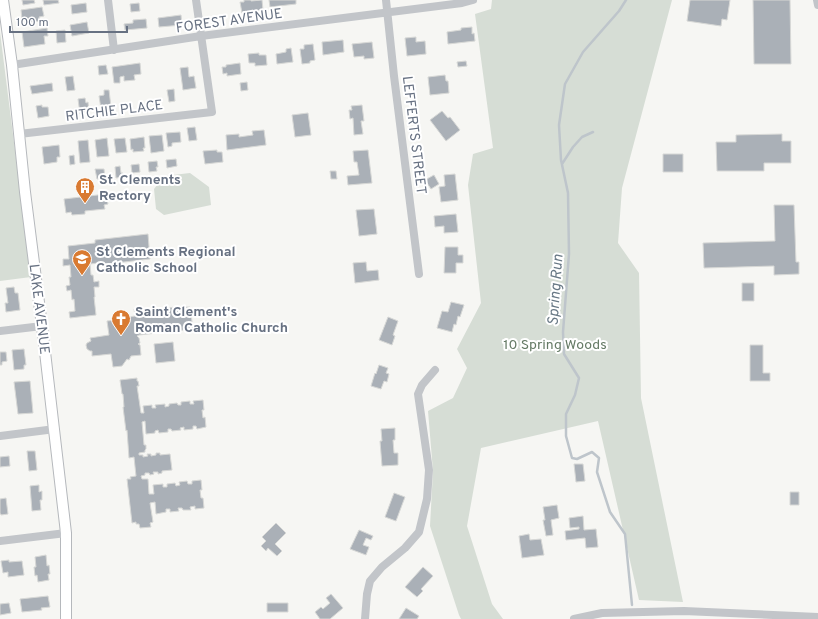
<svg xmlns="http://www.w3.org/2000/svg" width="818" height="619" font-family="Overpass,sans-serif">
	<style>
		.green { fill: #d6ddd5 }
		.lines { fill: none; stroke-linecap: round; stroke-linejoin: round }
		.stream { stroke: #bec5cb; stroke-width: 2.5 }
		.building { fill: #aab0b7; stroke: #d7d8d6 }
		.major-casing { stroke: #b5b8bc; stroke-width: 12 }
		.minor { stroke: #c2c5c9; stroke-width: 8 }
		.major { stroke: #fff; stroke-width: 10 }
		.labels { text-anchor: middle; stroke-width: 4; stroke-linejoin: round; paint-order: stroke }
		.street-label { font-size: 14px; fill: #677182; stroke: #fff }
		.poi-label { font-size: 14px; font-weight: bold; fill: #677182; stroke: #fff; text-anchor: start }
		.park-label { font-size: 14px; fill: #657a65; stroke: #fff }
		.water-label { font-size: 15px; font-style: italic; fill: #687885; stroke: #fff }
	</style>
	<rect width="100%" height="100%" fill="#f6f6f3"/>
	<path class="green" d="M 492,0 L 672,0 L 622,188 L 618,243 L 639,273 L 641,398 L 683,602 L 639,600 L 598,421 L 481,448 L 467,526 L 492,604 L 503,619 L 461,619 L 459,615 L 430,526 L 433,471 L 428,411 L 453,398 L 467,368 L 457,349 L 481,303 L 468,185 L 473,154 L 493,148 L 475,14 L 491,9 Z
		M 0,32 L 31,277 L 0,281 Z
		M 190,173 L 209,187 L 211,205 L 164,215 L 156,209 L 154,189 L 164,176 Z"/>
	<g class="lines">
		<path class="stream" d="M 626,0 L 619,11 L 583,52 L 565,84 L 559,125 L 561,160 L 568,193 L 569,254 L 563,332 L 564,354 L 579,378 L 575,395 L 566,414 L 566,436 L 572,458 L 577,459 L 592,452 L 599,458 L 597,472 L 610,512 L 625,534 L 632,605
			M 562,164 L 573,147 L 582,137 L 593,132"/>
	</g>
	<path class="building" d="M 22,0 L 34,0 L 35,3 L 23,5 Z
		M 43,0 L 58,0 L 59,3 L 44,5 Z
		M 244,0 L 251,0 L 251,1 L 262,0 L 263,10 L 242,13 L 240,2 L 244,2 Z
		M 269,0 L 296,0 L 296,4 L 270,7 Z
		M 690,0 L 730,0 L 727,20 L 722,19 L 721,26 L 687,21 Z
		M 753,0 L 790,0 L 791,64 L 754,64 Z
		M 86,3 L 87,12 L 72,14 L 71,5 Z
		M 139,3 L 140,11 L 131,12 L 130,4 Z
		M 42,7 L 44,16 L 39,17 L 40,21 L 26,23 L 26,19 L 22,19 L 21,10 Z
		M 181,15 L 182,25 L 159,27 L 158,18 Z
		M 146,19 L 147,28 L 125,30 L 124,24 L 133,23 L 133,20 Z
		M 87,22 L 89,33 L 72,36 L 70,25 Z
		M 472,27 L 472,34 L 474,33 L 475,41 L 448,44 L 447,32 L 461,30 L 461,28 Z
		M 47,28 L 48,36 L 44,36 L 45,44 L 24,47 L 22,32 Z
		M 65,30 L 66,42 L 57,43 L 56,31 Z
		M 416,37 L 416,42 L 425,41 L 426,54 L 407,56 L 405,38 Z
		M 343,40 L 344,52 L 323,55 L 322,42 Z
		M 372,42 L 374,58 L 364,59 L 364,56 L 354,57 L 352,44 Z
		M 313,44 L 315,60 L 310,61 L 310,63 L 302,64 L 300,49 L 304,49 L 304,45 Z
		M 291,48 L 293,62 L 277,64 L 276,54 L 286,52 L 286,49 Z
		M 259,53 L 259,55 L 266,55 L 267,65 L 255,66 L 255,63 L 249,63 L 248,54 Z
		M 466,61 L 467,66 L 458,67 L 457,62 Z
		M 140,63 L 141,74 L 134,75 L 135,80 L 124,81 L 124,76 L 120,77 L 120,83 L 114,83 L 112,67 Z
		M 240,63 L 241,74 L 227,76 L 227,73 L 223,74 L 222,67 L 226,67 L 226,65 Z
		M 106,65 L 108,74 L 99,75 L 98,66 Z
		M 188,67 L 189,77 L 194,76 L 196,88 L 183,90 L 180,68 Z
		M 445,75 L 446,81 L 448,81 L 449,93 L 430,95 L 428,77 Z
		M 73,76 L 75,90 L 67,91 L 65,77 Z
		M 247,82 L 248,90 L 241,91 L 240,83 Z
		M 52,83 L 53,91 L 32,94 L 30,86 Z
		M 174,89 L 175,101 L 169,102 L 167,90 Z
		M 104,90 L 109,90 L 111,107 L 101,109 L 99,96 L 104,95 Z
		M 85,98 L 86,103 L 88,102 L 89,113 L 80,114 L 78,99 Z
		M 42,105 L 42,107 L 48,107 L 49,116 L 38,118 L 36,106 Z
		M 362,105 L 364,121 L 361,121 L 363,134 L 354,135 L 353,118 L 350,119 L 349,110 L 352,110 L 351,106 Z
		M 442,111 L 448,118 L 450,117 L 460,130 L 446,141 L 430,120 Z
		M 308,113 L 311,135 L 295,137 L 292,115 Z
		M 195,127 L 197,140 L 189,141 L 187,128 Z
		M 264,130 L 266,145 L 227,150 L 226,135 L 239,134 L 239,137 L 253,135 L 252,131 Z
		M 180,132 L 181,142 L 172,143 L 172,146 L 168,147 L 166,133 Z
		M 782,134 L 782,141 L 791,141 L 791,163 L 764,163 L 764,171 L 717,171 L 716,142 L 736,142 L 736,135 Z
		M 162,135 L 164,151 L 151,153 L 149,136 Z
		M 144,137 L 145,148 L 143,148 L 144,151 L 133,152 L 133,149 L 131,150 L 130,139 Z
		M 107,138 L 109,156 L 97,157 L 95,140 Z
		M 125,138 L 127,152 L 116,153 L 114,139 Z
		M 88,140 L 90,162 L 80,163 L 78,141 Z
		M 59,145 L 60,157 L 57,157 L 57,162 L 44,164 L 42,147 Z
		M 217,150 L 217,152 L 222,152 L 223,162 L 205,164 L 203,151 Z
		M 368,150 L 372,183 L 348,185 L 347,176 L 359,175 L 357,162 L 354,162 L 353,151 Z
		M 663,154 L 683,154 L 683,172 L 663,172 Z
		M 74,155 L 75,164 L 70,165 L 69,156 Z
		M 176,159 L 177,166 L 167,168 L 166,160 Z
		M 157,161 L 158,167 L 156,167 L 157,171 L 149,172 L 148,162 Z
		M 139,164 L 140,172 L 132,173 L 131,165 Z
		M 120,166 L 121,173 L 123,173 L 124,177 L 116,178 L 115,167 Z
		M 95,169 L 104,169 L 105,178 L 97,179 Z
		M 330,171 L 336,171 L 337,179 L 331,179 Z
		M 455,174 L 458,200 L 441,202 L 439,187 L 445,186 L 444,175 Z
		M 434,175 L 439,184 L 431,189 L 425,180 Z
		M 106,194 L 108,204 L 104,205 L 105,209 L 85,211 L 85,214 L 72,215 L 71,212 L 66,213 L 64,199 Z
		M 774,205 L 794,205 L 796,262 L 799,262 L 799,274 L 774,275 L 774,266 L 704,268 L 703,243 L 775,241 Z
		M 374,209 L 377,234 L 359,236 L 356,210 Z
		M 456,214 L 458,232 L 444,233 L 444,226 L 435,227 L 434,216 Z
		M 148,234 L 150,259 L 98,265 L 98,263 L 90,264 L 91,275 L 93,275 L 94,282 L 99,281 L 99,287 L 94,287 L 95,297 L 94,297 L 96,315 L 70,318 L 69,312 L 75,311 L 74,299 L 72,300 L 71,290 L 67,291 L 66,286 L 70,285 L 69,277 L 71,277 L 70,265 L 63,266 L 63,259 L 69,259 L 68,246 L 95,243 L 95,240 Z
		M 445,247 L 458,247 L 458,255 L 463,255 L 463,263 L 456,263 L 456,273 L 444,273 Z
		M 366,262 L 367,271 L 378,270 L 379,280 L 355,283 L 353,263 Z
		M 742,283 L 754,283 L 754,301 L 742,301 Z
		M 14,287 L 15,293 L 18,293 L 20,310 L 6,312 L 5,303 L 8,303 L 6,288 Z
		M 451,302 L 464,305 L 460,317 L 458,316 L 456,325 L 454,324 L 452,332 L 437,328 L 442,311 L 448,312 Z
		M 185,306 L 185,307 L 190,307 L 193,329 L 139,335 L 137,336 L 139,338 L 140,343 L 138,344 L 140,345 L 141,355 L 131,356 L 129,360 L 127,359 L 122,366 L 113,367 L 111,354 L 92,356 L 92,351 L 90,351 L 87,349 L 86,345 L 87,343 L 91,341 L 90,338 L 109,335 L 107,321 L 117,320 L 122,324 L 129,317 L 135,316 L 134,309 L 140,308 L 140,311 Z
		M 388,317 L 398,321 L 393,335 L 395,336 L 392,345 L 379,340 Z
		M 173,342 L 175,361 L 156,363 L 154,344 Z
		M 750,345 L 763,345 L 763,373 L 770,373 L 770,381 L 750,381 Z
		M 24,349 L 26,365 L 24,365 L 24,369 L 14,370 L 12,350 Z
		M 0,352 L 6,352 L 7,361 L 2,362 L 2,365 L 0,365 Z
		M 379,365 L 388,368 L 386,373 L 389,374 L 387,382 L 384,381 L 381,389 L 371,386 L 375,373 L 376,374 Z
		M 137,378 L 137,381 L 138,381 L 139,386 L 137,386 L 141,413 L 144,413 L 143,406 L 152,405 L 152,408 L 156,408 L 155,405 L 165,404 L 165,407 L 169,406 L 169,404 L 177,403 L 178,405 L 181,405 L 181,402 L 190,401 L 190,404 L 194,404 L 193,401 L 203,400 L 204,410 L 202,410 L 203,418 L 205,417 L 206,427 L 197,429 L 196,426 L 193,426 L 193,429 L 184,430 L 184,427 L 180,428 L 181,430 L 172,431 L 171,429 L 168,429 L 168,432 L 159,433 L 158,430 L 155,431 L 155,433 L 146,434 L 145,421 L 142,422 L 144,445 L 146,445 L 146,449 L 145,450 L 145,452 L 139,453 L 139,455 L 143,455 L 143,457 L 148,456 L 147,454 L 151,454 L 151,456 L 156,455 L 156,453 L 160,453 L 160,455 L 170,454 L 172,470 L 162,471 L 162,473 L 158,474 L 158,472 L 153,472 L 154,474 L 150,475 L 149,473 L 145,473 L 145,475 L 141,476 L 142,479 L 148,479 L 149,494 L 154,494 L 153,485 L 163,484 L 163,487 L 167,487 L 167,484 L 175,483 L 176,486 L 180,485 L 179,482 L 187,481 L 188,484 L 192,484 L 192,481 L 201,480 L 202,490 L 200,490 L 201,498 L 203,498 L 204,508 L 195,509 L 195,506 L 190,507 L 191,510 L 183,510 L 182,508 L 178,508 L 179,511 L 170,512 L 170,509 L 166,509 L 166,512 L 156,514 L 155,502 L 150,503 L 153,522 L 150,523 L 151,527 L 140,528 L 139,524 L 136,524 L 136,522 L 132,523 L 127,479 L 131,479 L 130,477 L 136,476 L 134,457 L 129,458 L 127,430 L 126,431 L 123,407 L 124,407 L 123,394 L 122,394 L 120,380 Z
		M 30,381 L 33,413 L 18,414 L 14,382 Z
		M 395,428 L 395,440 L 393,440 L 394,453 L 398,453 L 398,465 L 382,466 L 380,441 L 382,441 L 381,429 Z
		M 27,451 L 35,451 L 37,470 L 29,471 Z
		M 9,456 L 10,466 L 0,467 L 0,457 Z
		M 574,464 L 583,464 L 585,481 L 576,482 Z
		M 39,485 L 39,492 L 42,491 L 42,500 L 40,500 L 41,510 L 32,511 L 30,486 Z
		M 790,492 L 799,492 L 799,505 L 790,505 Z
		M 394,493 L 405,497 L 396,521 L 385,517 Z
		M 6,498 L 8,514 L 1,515 L 1,514 L 0,514 L 0,499 Z
		M 557,505 L 559,518 L 551,520 L 553,535 L 546,536 L 543,520 L 545,520 L 543,507 Z
		M 583,516 L 584,530 L 596,529 L 598,547 L 586,548 L 585,538 L 566,540 L 565,531 L 579,529 L 579,527 L 570,528 L 569,518 Z
		M 276,523 L 286,533 L 275,544 L 282,551 L 277,556 L 268,548 L 266,551 L 261,546 L 266,541 L 262,537 Z
		M 359,530 L 373,536 L 371,540 L 366,538 L 363,545 L 369,547 L 366,555 L 350,549 Z
		M 529,534 L 530,540 L 541,539 L 544,555 L 522,558 L 519,536 Z
		M 46,555 L 47,566 L 49,565 L 50,574 L 48,574 L 49,580 L 38,582 L 37,575 L 35,576 L 34,567 L 36,567 L 35,557 Z
		M 9,560 L 9,562 L 22,561 L 24,575 L 8,577 L 8,572 L 3,573 L 1,561 Z
		M 423,567 L 433,576 L 421,589 L 423,591 L 417,597 L 405,587 Z
		M 331,594 L 343,608 L 330,619 L 320,619 L 315,612 L 321,607 L 323,609 L 330,603 L 326,598 Z
		M 48,596 L 50,607 L 41,608 L 42,610 L 22,612 L 20,599 Z
		M 9,603 L 11,613 L 0,615 L 0,604 Z
		M 267,603 L 288,603 L 288,612 L 267,612 Z
		M 406,608 L 419,616 L 417,619 L 399,619 Z"/>
	<g class="lines">
		<g class="major-casing">
			<path id="major" d="M 3,0 L 12,65 L 25,192 L 42,326 L 66,533 L 66,619"/>
		</g>
		<path class="minor" d="M 108,0 L 114,50
			M 386,0 L 394,76 L 419,274
			M 817,0 L 818,5
			M 12,65 L 201,36 L 462,3 L 473,0
			M 19,134 L 212,112 L 196,0
			M 0,331 L 42,326
			M 0,436 L 55,429
			M 0,541 L 66,533
			M 365,619 L 367,594 L 370,581 L 382,567 L 405,548 L 419,532 L 427,499 L 429,470 L 418,394 L 422,385 L 435,370
			M 574,619 L 602,613 L 684,611 L 818,617"/>
		<use href="#major" class="major"/>
	</g>
	<defs>
		<g id="building-pin" transform="scale(1)"><path d="M0 17L-7.5 6A9.5 9.5 0 1 1 7.5 6Z" fill="#d97a31" stroke="#fff"/><path d="M-4-6H4V6H1V3H-1V6H-4ZM-2.5-4.3h1.7v1.8h-1.7ZM.8-4.3h1.7v1.8H.8ZM-2.5-1h1.7V.8h-1.7ZM.8-1h1.7V.8H.8Z" fill="#fff"/></g>
		<g id="school-pin" transform="scale(1)"><path d="M0 17L-7.5 6A9.5 9.5 0 1 1 7.5 6Z" fill="#d97a31" stroke="#fff"/><path d="M0-5L7-2L0 1L-7-2ZM-4 1L0 2.5L4 1V4Q0 6-4 4Z" fill="#fff"/></g>
		<g id="church-pin" transform="scale(1)"><path d="M0 17L-7.5 6A9.5 9.5 0 1 1 7.5 6Z" fill="#d97a31" stroke="#fff"/><path d="M-1.2-6h2.4v3.5h3.3v2.4h-3.3V6h-2.4V-.1h-3.3v-2.4h3.3Z" fill="#fff"/></g>
	</defs>
	<g fill-rule="evenodd">
		<use href="#building-pin" x="85" y="187"/>
		<use href="#school-pin" x="82" y="259"/>
		<use href="#church-pin" x="121" y="319"/>
	</g>
	<g class="labels">
		<g class="street-label">
			<text transform="translate(229 20) rotate(-8)" y="5">FOREST AVENUE</text>
			<text transform="translate(114 110) rotate(-7)" y="5">RITCHIE PLACE</text>
			<text transform="translate(415 135) rotate(83)" y="5">LEFFERTS STREET</text>
			<text transform="translate(40 309) rotate(83)" y="5">LAKE AVENUE</text>
		</g>
		<g class="poi-label">
			<text x="99" y="184">St. Clements<tspan x="99" dy="16">Rectory</tspan></text>
			<text x="96" y="256">St Clements Regional<tspan x="96" dy="16">Catholic School</tspan></text>
			<text x="135" y="316">Saint Clement's<tspan x="135" dy="16">Roman Catholic Church</tspan></text>
		</g>
		<g class="park-label">
			<text x="555" y="349">10 Spring Woods</text>
		</g>
		<g class="water-label">
			<text transform="translate(555 290) rotate(-86)" y="5">Spring Run</text>
		</g>
	</g>
	<path d="M10 26v6h117v-6" fill="none" stroke="#677182" stroke-width="2"/>
	<text x="16" y="26" font-size="12" fill="#677182" stroke="#ffffff" stroke-width="3" paint-order="stroke">100 m</text>
</svg>
